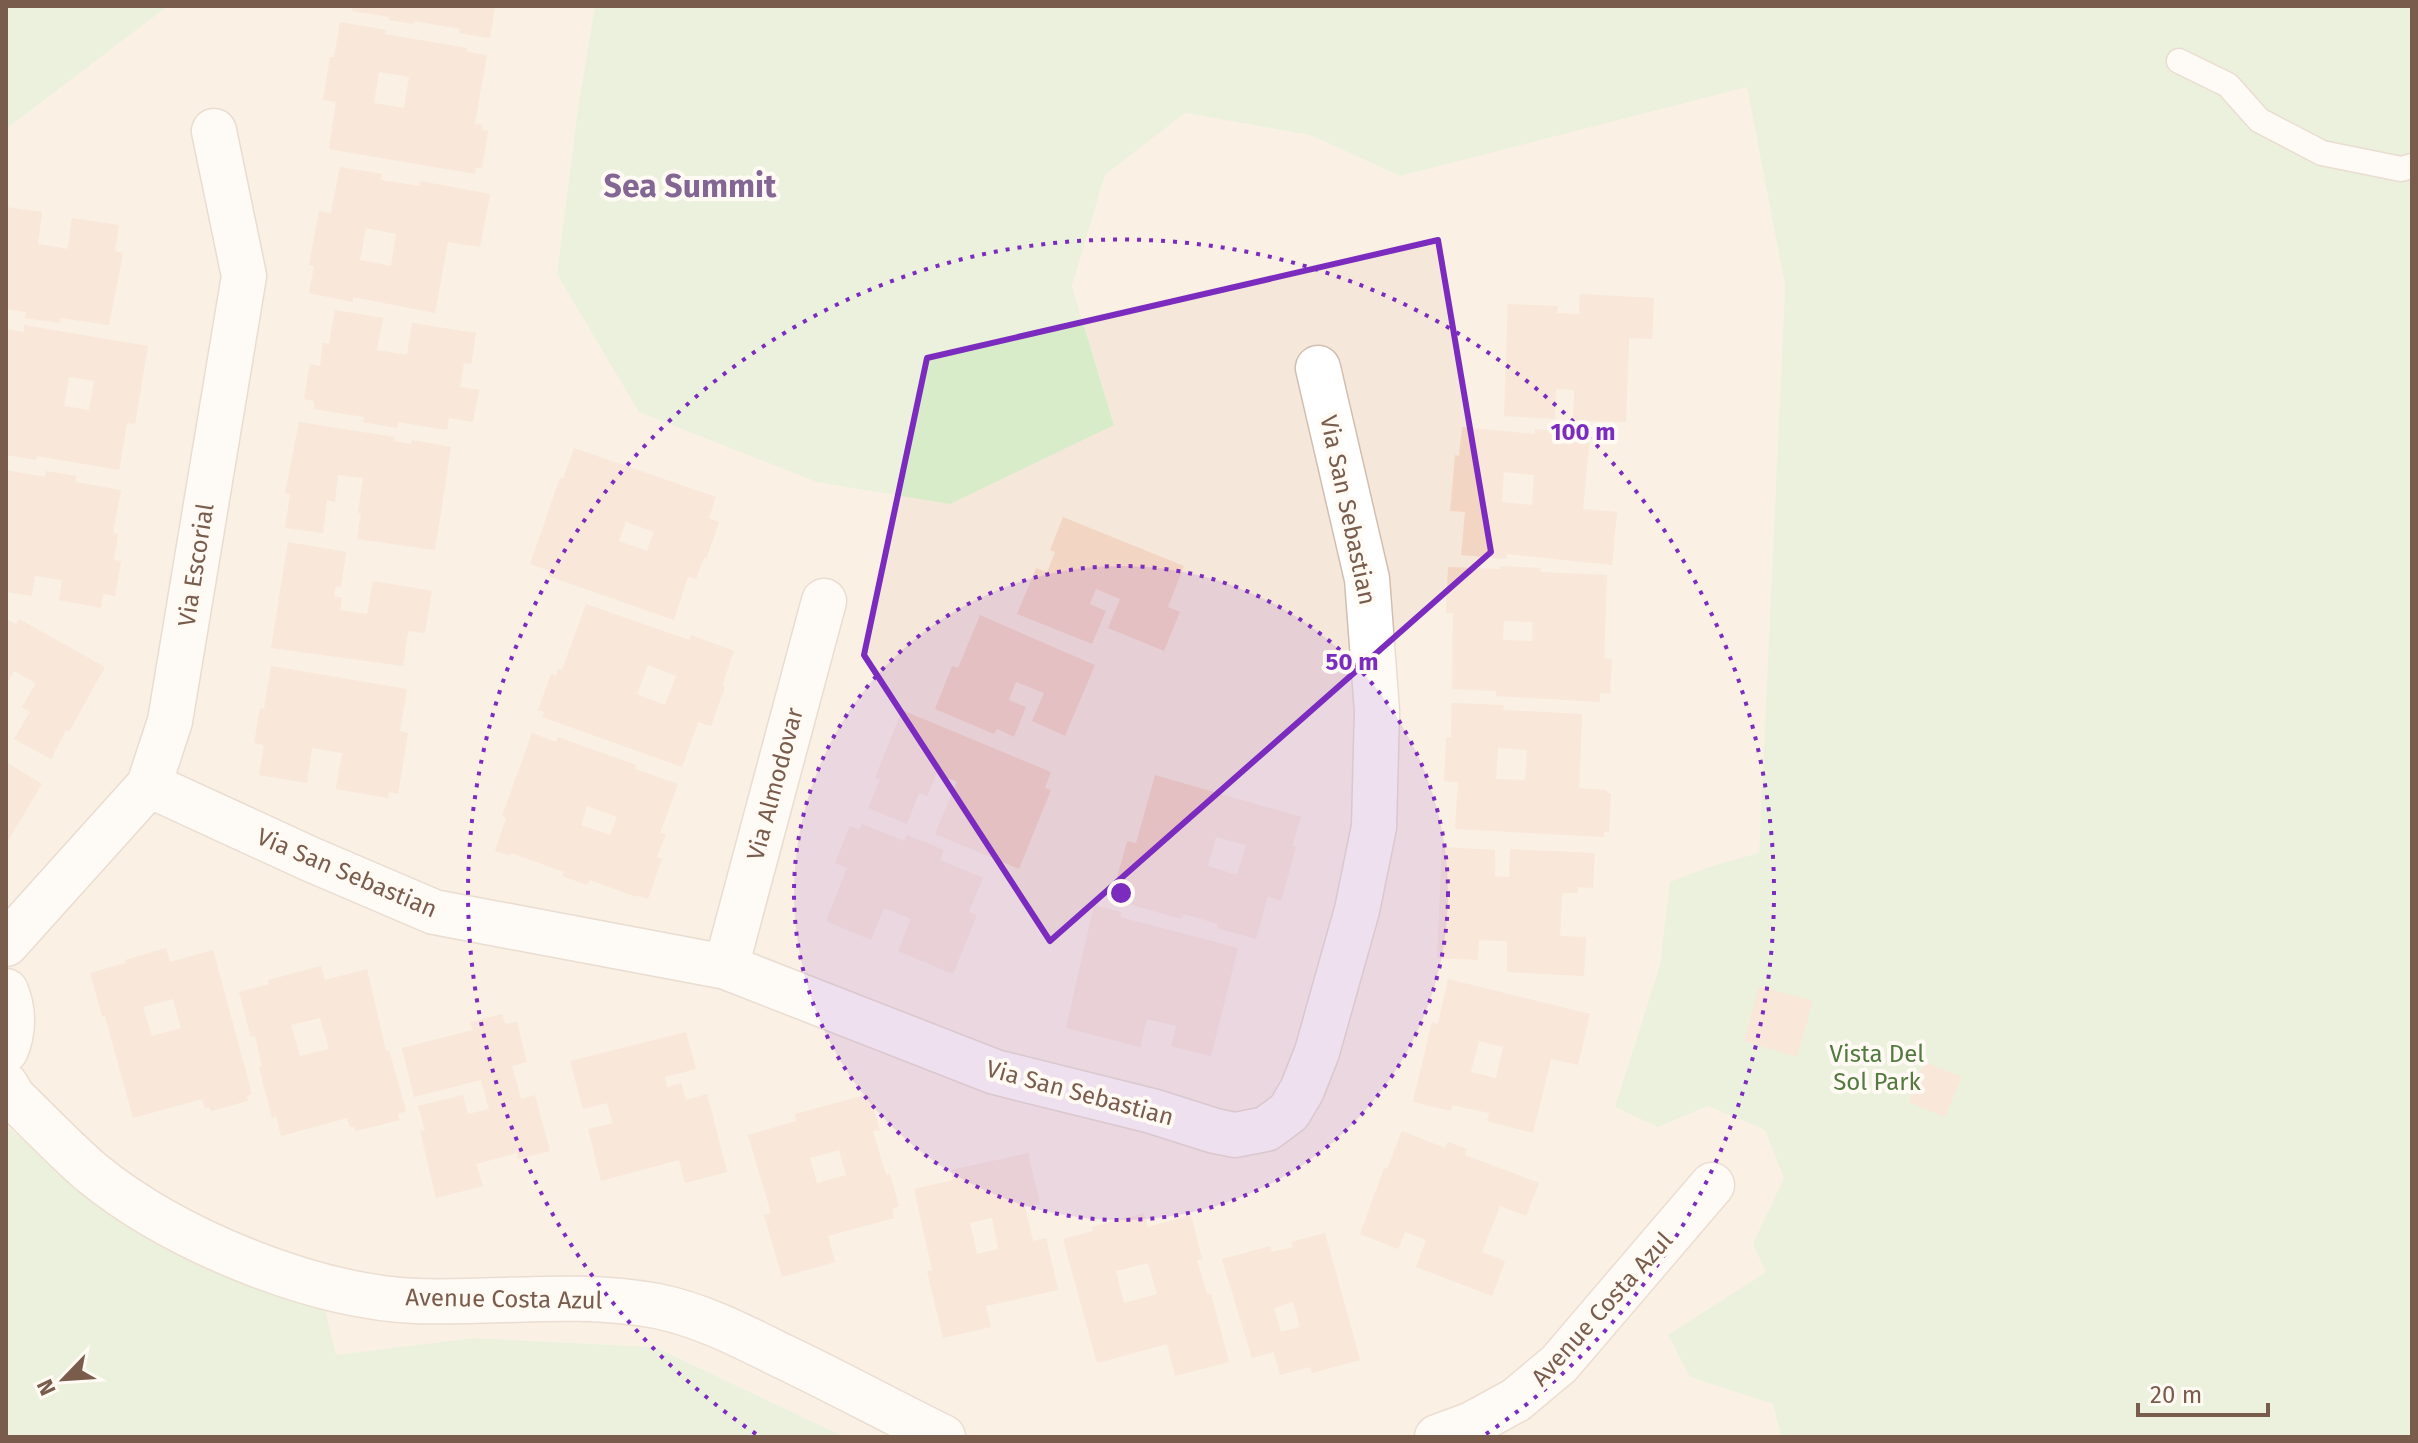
<svg xmlns="http://www.w3.org/2000/svg" width="2418" height="1443" font-family="'Fira Sans',sans-serif">
	<style>
		.residential { fill: #f5e8da }
		.green { fill: #d8ecc9 }
		.building { fill: #f3d5c3; fill-rule: evenodd }
		.lines { fill: none; stroke-linecap: round; stroke-linejoin: round }
		.lane-casing { stroke: #d1beb0; stroke-width: 27 }
		.street-casing { stroke: #d1beb0; stroke-width: 47 }
		.secondary-casing { stroke: #d6c0b0; stroke-width: 47 }
		.lane { stroke: #fff; stroke-width: 24 }
		.street { stroke: #fff; stroke-width: 44 }
		.secondary { stroke: #fff; stroke-width: 44 }
		.marked { fill: none; stroke: #7b2cbf; stroke-width: 6; stroke-linejoin: round }
		.ring { fill: none; stroke: #7b2cbf; stroke-width: 4; stroke-dasharray: 4 8 }
		.labels { text-anchor: middle; stroke-width: 8; stroke-linejoin: round; paint-order: stroke }
		.street-label { font-size: 24px; fill: #7a5c4d; stroke: #fffaf3 }
		.park-label { font-size: 24px; fill: #537a41; stroke: #fffaf3 }
		.district-label { font-size: 32px; font-weight: bold; fill: #846695; stroke: #fffaf3 }
		.centre { fill: #7b2cbf; stroke: #fffaf3; stroke-width: 4 }
		.ring-label { font-size: 24px; text-anchor: middle; font-weight: bold; fill: #7b2cbf; stroke: #fffaf3; stroke-width: 8; stroke-linejoin: round; paint-order: stroke }
	</style>
	<rect width="100%" height="100%" fill="#fdf6ec"/>
	<path class="residential" d="M 168,6 L 595,6 L 578,108 L 557,274 L 1114,425 L 1072,286 L 1105,175 L 1185,113 L 1310,135 L 1400,176 L 1747,86 L 1785,286 L 1759,854 L 2023,981 L 1690,1377 L 1773,1404 L 1781,1437 L 845,1437 L 655,1347 L 474,1338 L 6,1400 L 6,129 Z"/>
	<path class="green" d="M 6,6 L 168,6 L 6,129 Z
		M 595,6 L 2412,6 L 2412,1437 L 1781,1437 L 1773,1404 L 1690,1377 L 1668,1335 L 1766,1272 L 1753,1244 L 1784,1178 L 1765,1130 L 1708,1106 L 1658,1127 L 1615,1107 L 1660,965 L 1670,882 L 1712,866 L 1759,853 L 1785,286 L 1747,87 L 1400,176 L 1310,135 L 1185,113 L 1105,175 L 1072,286 L 1114,425 L 950,504 L 817,482 L 639,412 L 557,274 L 578,108 Z
		M 6,1126 L 122,1221 L 325,1309 L 336,1355 L 474,1338 L 655,1347 L 845,1437 L 6,1437 Z"/>
	<path class="building" d="M 353,6 L 495,6 L 490,38 L 459,33 L 460,29 L 414,21 L 414,24 L 389,20 L 390,17 L 352,11 Z
		M 340,22 L 386,30 L 385,34 L 467,48 L 467,52 L 487,55 L 475,124 L 483,125 L 482,130 L 488,131 L 482,168 L 476,168 L 475,174 L 329,149 L 336,102 L 323,100 L 330,57 L 334,57 ZM 379,72 L 409,77 L 404,108 L 374,103 Z
		M 340,167 L 382,174 L 381,180 L 419,186 L 420,181 L 490,194 L 480,247 L 448,242 L 435,313 L 353,297 L 353,302 L 309,293 L 314,266 L 309,265 L 319,211 L 331,213 ZM 366,228 L 396,234 L 391,266 L 360,260 Z
		M 6,207 L 42,212 L 38,244 L 68,249 L 72,218 L 119,225 L 115,251 L 123,253 L 109,325 L 61,318 L 60,323 L 25,318 L 26,312 L 6,309 Z
		M 1580,294 L 1654,298 L 1652,339 L 1629,338 L 1626,422 L 1573,420 L 1574,390 L 1556,389 L 1555,419 L 1504,416 L 1508,304 L 1558,306 L 1557,313 L 1579,314 Z
		M 335,310 L 383,318 L 377,350 L 407,355 L 412,323 L 476,333 L 471,364 L 464,363 L 460,387 L 479,390 L 473,422 L 449,418 L 447,430 L 398,422 L 397,428 L 363,422 L 364,417 L 314,409 L 314,401 L 304,399 L 310,364 L 320,366 L 323,343 L 329,344 Z
		M 24,325 L 148,346 L 135,424 L 127,423 L 119,470 L 37,456 L 36,460 L 6,455 L 6,329 L 24,332 ZM 69,377 L 94,381 L 89,410 L 64,406 Z
		M 299,422 L 394,437 L 394,441 L 411,444 L 412,440 L 451,447 L 435,550 L 357,539 L 361,513 L 358,513 L 363,478 L 338,475 L 335,502 L 327,500 L 323,533 L 285,528 L 290,494 L 285,493 Z
		M 1462,427 L 1535,434 L 1535,429 L 1590,434 L 1583,509 L 1617,512 L 1612,565 L 1507,554 L 1506,559 L 1461,555 L 1465,512 L 1450,511 L 1455,455 L 1459,456 ZM 1504,472 L 1534,475 L 1532,505 L 1502,502 Z
		M 574,448 L 716,497 L 709,518 L 719,522 L 706,559 L 704,558 L 696,579 L 688,577 L 674,620 L 548,576 L 550,571 L 530,564 L 560,478 L 563,479 ZM 626,522 L 654,532 L 647,551 L 619,541 Z
		M 6,470 L 45,477 L 46,471 L 77,476 L 75,482 L 121,490 L 113,533 L 118,534 L 114,560 L 121,561 L 115,596 L 103,594 L 101,608 L 59,600 L 62,580 L 35,576 L 32,596 L 6,592 Z
		M 1063,517 L 1184,566 L 1168,607 L 1180,612 L 1164,651 L 1108,628 L 1120,599 L 1096,589 L 1090,604 L 1106,611 L 1092,644 L 1017,614 L 1036,568 L 1047,572 L 1055,552 L 1050,550 Z
		M 288,542 L 346,552 L 341,587 L 336,586 L 334,596 L 342,598 L 340,610 L 367,614 L 373,581 L 432,591 L 425,633 L 408,631 L 403,666 L 271,648 Z
		M 1500,566 L 1540,568 L 1541,572 L 1607,575 L 1604,658 L 1612,659 L 1610,694 L 1600,693 L 1600,702 L 1496,696 L 1496,691 L 1452,689 L 1453,613 L 1446,613 L 1448,567 L 1500,569 ZM 1504,621 L 1533,622 L 1532,641 L 1503,640 Z
		M 586,604 L 689,640 L 691,635 L 734,651 L 722,686 L 725,687 L 711,726 L 698,722 L 682,767 L 542,717 L 544,712 L 538,710 L 551,674 L 556,676 L 558,669 L 562,670 ZM 648,665 L 676,676 L 665,705 L 637,694 Z
		M 980,615 L 1095,665 L 1065,736 L 1032,721 L 1044,693 L 1016,682 L 1009,700 L 1026,707 L 1014,737 L 997,729 L 994,734 L 935,709 L 952,666 L 958,668 Z
		M 6,619 L 16,624 L 19,619 L 105,667 L 69,732 L 66,730 L 51,759 L 14,739 L 30,712 L 22,707 L 36,683 L 14,671 L 6,685 Z
		M 271,666 L 407,689 L 400,731 L 408,733 L 398,794 L 389,792 L 388,798 L 336,789 L 342,753 L 312,748 L 307,783 L 259,775 L 264,745 L 254,743 L 260,708 L 264,709 Z
		M 1452,703 L 1504,705 L 1503,710 L 1582,714 L 1579,788 L 1607,790 L 1607,793 L 1611,794 L 1609,832 L 1604,832 L 1604,837 L 1455,829 L 1458,782 L 1444,781 L 1446,738 L 1451,737 ZM 1498,748 L 1527,750 L 1525,780 L 1496,779 Z
		M 902,710 L 1051,772 L 1045,788 L 1051,790 L 1019,869 L 935,834 L 957,782 L 937,773 L 927,796 L 919,793 L 907,824 L 868,808 L 880,780 L 875,778 Z
		M 532,733 L 556,742 L 558,737 L 636,765 L 635,769 L 678,784 L 660,833 L 666,834 L 657,857 L 662,859 L 648,899 L 637,895 L 636,897 L 590,880 L 587,885 L 562,876 L 564,872 L 511,853 L 510,856 L 495,851 L 506,818 L 502,816 ZM 587,806 L 617,817 L 610,835 L 581,825 Z
		M 6,762 L 42,784 L 6,844 Z
		M 1155,775 L 1301,817 L 1292,846 L 1296,847 L 1281,901 L 1268,896 L 1256,939 L 1217,928 L 1218,924 L 1184,914 L 1181,919 L 1111,899 L 1127,841 L 1136,843 ZM 1216,837 L 1246,845 L 1237,875 L 1208,866 Z
		M 862,824 L 904,841 L 907,835 L 944,850 L 940,860 L 983,878 L 969,912 L 977,915 L 953,974 L 898,951 L 911,919 L 884,908 L 871,940 L 826,921 L 847,868 L 835,863 L 850,826 L 859,830 Z
		M 1442,847 L 1495,850 L 1495,876 L 1509,877 L 1510,849 L 1595,853 L 1593,888 L 1578,887 L 1578,893 L 1562,893 L 1560,936 L 1586,937 L 1584,976 L 1507,972 L 1507,941 L 1479,940 L 1478,960 L 1437,958 Z
		M 1094,905 L 1121,912 L 1120,917 L 1238,948 L 1211,1056 L 1171,1046 L 1176,1026 L 1147,1019 L 1140,1047 L 1066,1028 Z
		M 166,948 L 170,962 L 213,950 L 252,1094 L 247,1096 L 248,1101 L 211,1111 L 209,1107 L 205,1108 L 202,1099 L 133,1118 L 105,1016 L 102,1016 L 90,973 L 126,963 L 125,960 ZM 173,999 L 181,1028 L 152,1036 L 143,1007 Z
		M 321,966 L 325,980 L 367,969 L 386,1051 L 389,1050 L 406,1111 L 398,1114 L 400,1120 L 356,1131 L 354,1127 L 350,1127 L 347,1118 L 281,1136 L 276,1116 L 272,1118 L 259,1067 L 262,1066 L 255,1036 L 251,1037 L 239,992 L 269,984 L 268,980 ZM 320,1018 L 329,1049 L 300,1056 L 291,1025 Z
		M 1448,979 L 1590,1014 L 1578,1065 L 1551,1059 L 1533,1133 L 1487,1121 L 1489,1113 L 1452,1105 L 1451,1111 L 1413,1102 L 1432,1022 L 1438,1024 ZM 1479,1041 L 1503,1047 L 1496,1078 L 1471,1072 Z
		M 1759,986 L 1813,1001 L 1797,1057 L 1744,1041 Z
		M 502,1014 L 505,1024 L 517,1022 L 527,1062 L 512,1066 L 521,1099 L 535,1095 L 550,1151 L 518,1159 L 517,1153 L 476,1164 L 483,1186 L 436,1198 L 420,1131 L 425,1130 L 418,1106 L 463,1095 L 468,1114 L 489,1109 L 481,1080 L 414,1097 L 402,1048 L 473,1030 L 470,1022 Z
		M 686,1032 L 696,1069 L 665,1077 L 667,1087 L 681,1083 L 686,1100 L 707,1094 L 727,1172 L 685,1183 L 679,1160 L 601,1181 L 588,1129 L 613,1123 L 607,1103 L 583,1109 L 570,1061 Z
		M 1924,1062 L 1962,1077 L 1945,1117 L 1908,1102 Z
		M 869,1094 L 880,1130 L 873,1131 L 886,1175 L 890,1174 L 899,1206 L 892,1209 L 894,1218 L 828,1236 L 835,1262 L 782,1277 L 764,1215 L 771,1213 L 748,1135 L 796,1121 L 795,1114 ZM 839,1150 L 846,1175 L 817,1183 L 810,1158 Z
		M 1402,1131 L 1445,1148 L 1448,1142 L 1467,1149 L 1465,1155 L 1539,1183 L 1526,1216 L 1500,1206 L 1482,1252 L 1505,1261 L 1492,1296 L 1416,1267 L 1426,1240 L 1405,1232 L 1398,1249 L 1360,1234 L 1384,1168 L 1387,1169 Z
		M 1028,1153 L 1040,1204 L 1025,1207 L 1033,1241 L 1046,1238 L 1058,1290 L 986,1306 L 991,1327 L 943,1338 L 927,1271 L 932,1270 L 914,1189 L 953,1180 L 951,1170 ZM 992,1218 L 998,1249 L 977,1254 L 970,1223 Z
		M 1144,1213 L 1148,1227 L 1191,1215 L 1202,1259 L 1197,1260 L 1207,1294 L 1211,1294 L 1229,1362 L 1175,1376 L 1167,1344 L 1097,1363 L 1063,1239 L 1093,1231 L 1092,1227 ZM 1148,1263 L 1157,1294 L 1124,1303 L 1116,1271 Z
		M 1325,1233 L 1360,1360 L 1312,1373 L 1310,1367 L 1280,1375 L 1274,1352 L 1252,1358 L 1222,1259 L 1270,1246 L 1272,1252 L 1293,1247 L 1291,1242 ZM 1293,1302 L 1300,1327 L 1281,1332 L 1274,1308 Z"/>
	<g class="lines">
		<g class="lane-casing">
			<path id="lane" d="M 2179,61 L 2228,85 L 2259,120 L 2322,153 L 2401,169 L 2412,166"/>
		</g>
		<g class="street-casing">
			<path id="street" d="M 149,785 L 310,859 L 434,912 L 726,967 L 995,1072 L 1152,1111 L 1215,1131 L 1235,1135 L 1266,1129 L 1289,1112 L 1302,1090 L 1317,1052 L 1357,910 L 1374,827 L 1377,711 L 1367,579 L 1318,368
				M 6,944 L 149,785 L 170,721 L 244,276 L 214,131
				M 726,967 L 824,601"/>
		</g>
		<g class="secondary-casing">
			<path id="secondary" d="M 6,991 C 14,1010 14,1031 6,1050
				M 6,1085 L 13,1097 C 39,1122 64,1149 92,1173 C 173,1239 310,1296 415,1301 C 496,1304 576,1291 657,1306 C 701,1315 740,1335 780,1355 C 835,1381 888,1410 943,1437
				M 1437,1437 L 1472,1424 L 1516,1400 L 1559,1364 L 1712,1185"/>
		</g>
		<use href="#lane" class="lane"/>
		<use href="#street" class="street"/>
		<use href="#secondary" class="secondary"/>
	</g>
	<path d="M0 0H2418V1443H0ZM 1438,240 L 1491,552 L 1050,941 L 864,655 L 927,358 Z" fill="#fdf6ec" fill-opacity=".55" fill-rule="evenodd"/>
	<path class="marked" d="M 1438,240 L 1491,552 L 1050,941 L 864,655 L 927,358 Z"/>
	<circle cx="1121" cy="893" r="327" fill="#7b2cbf" fill-opacity=".12"/>
	<g class="ring">
		<circle cx="1121" cy="893" r="327"/>
		<path d="M756 1434A653 653 0 1 1 1486 1434"/>
	</g>
	<g class="labels">
		<g class="street-label">
			<text transform="translate(1348 510) rotate(78)" y="8">Via San Sebastian</text>
			<text transform="translate(196 565) rotate(-81)" y="8">Via Escorial</text>
			<text transform="translate(775 784) rotate(-75)" y="8">Via Almodovar</text>
			<text transform="translate(347 873) rotate(23)" y="8">Via San Sebastian</text>
			<text transform="translate(1080 1093) rotate(15)" y="8">Via San Sebastian</text>
			<text transform="translate(504 1299) rotate(1)" y="8">Avenue Costa Azul</text>
			<text transform="translate(1602 1309) rotate(-48)" y="8">Avenue Costa Azul</text>
		</g>
		<g class="park-label">
			<text x="1877" y="1062">Vista Del<tspan x="1877" dy="28">Sol Park</tspan></text>
		</g>
		<g class="district-label">
			<text x="690" y="197">Sea Summit</text>
		</g>
	</g>
	<circle cx="1121" cy="893" r="12" class="centre"/>
	<g class="ring-label">
		<text x="1583" y="440">100 m</text>
		<text x="1352" y="670">50 m</text>
	</g>
	<rect width="2418" height="1443" fill="none" stroke="#7a5c4d" stroke-width="16"/>
	<g transform="translate(64 1379) rotate(245)" stroke="#fffaf3" stroke-width="6" paint-order="stroke">
	<path d="M0-6L14 30L0 20L-14 30Z" fill="#7a5c4d"/>
	<text y="-12" font-size="22" font-weight="bold" text-anchor="middle" fill="#7a5c4d">N</text>
	</g>
	<path d="M2138 1403v12h130v-12" fill="none" stroke="#7a5c4d" stroke-width="4"/>
	<text x="2150" y="1403" font-size="24" fill="#7a5c4d" stroke="#fffaf3" stroke-width="6" paint-order="stroke">20 m</text>
</svg>
